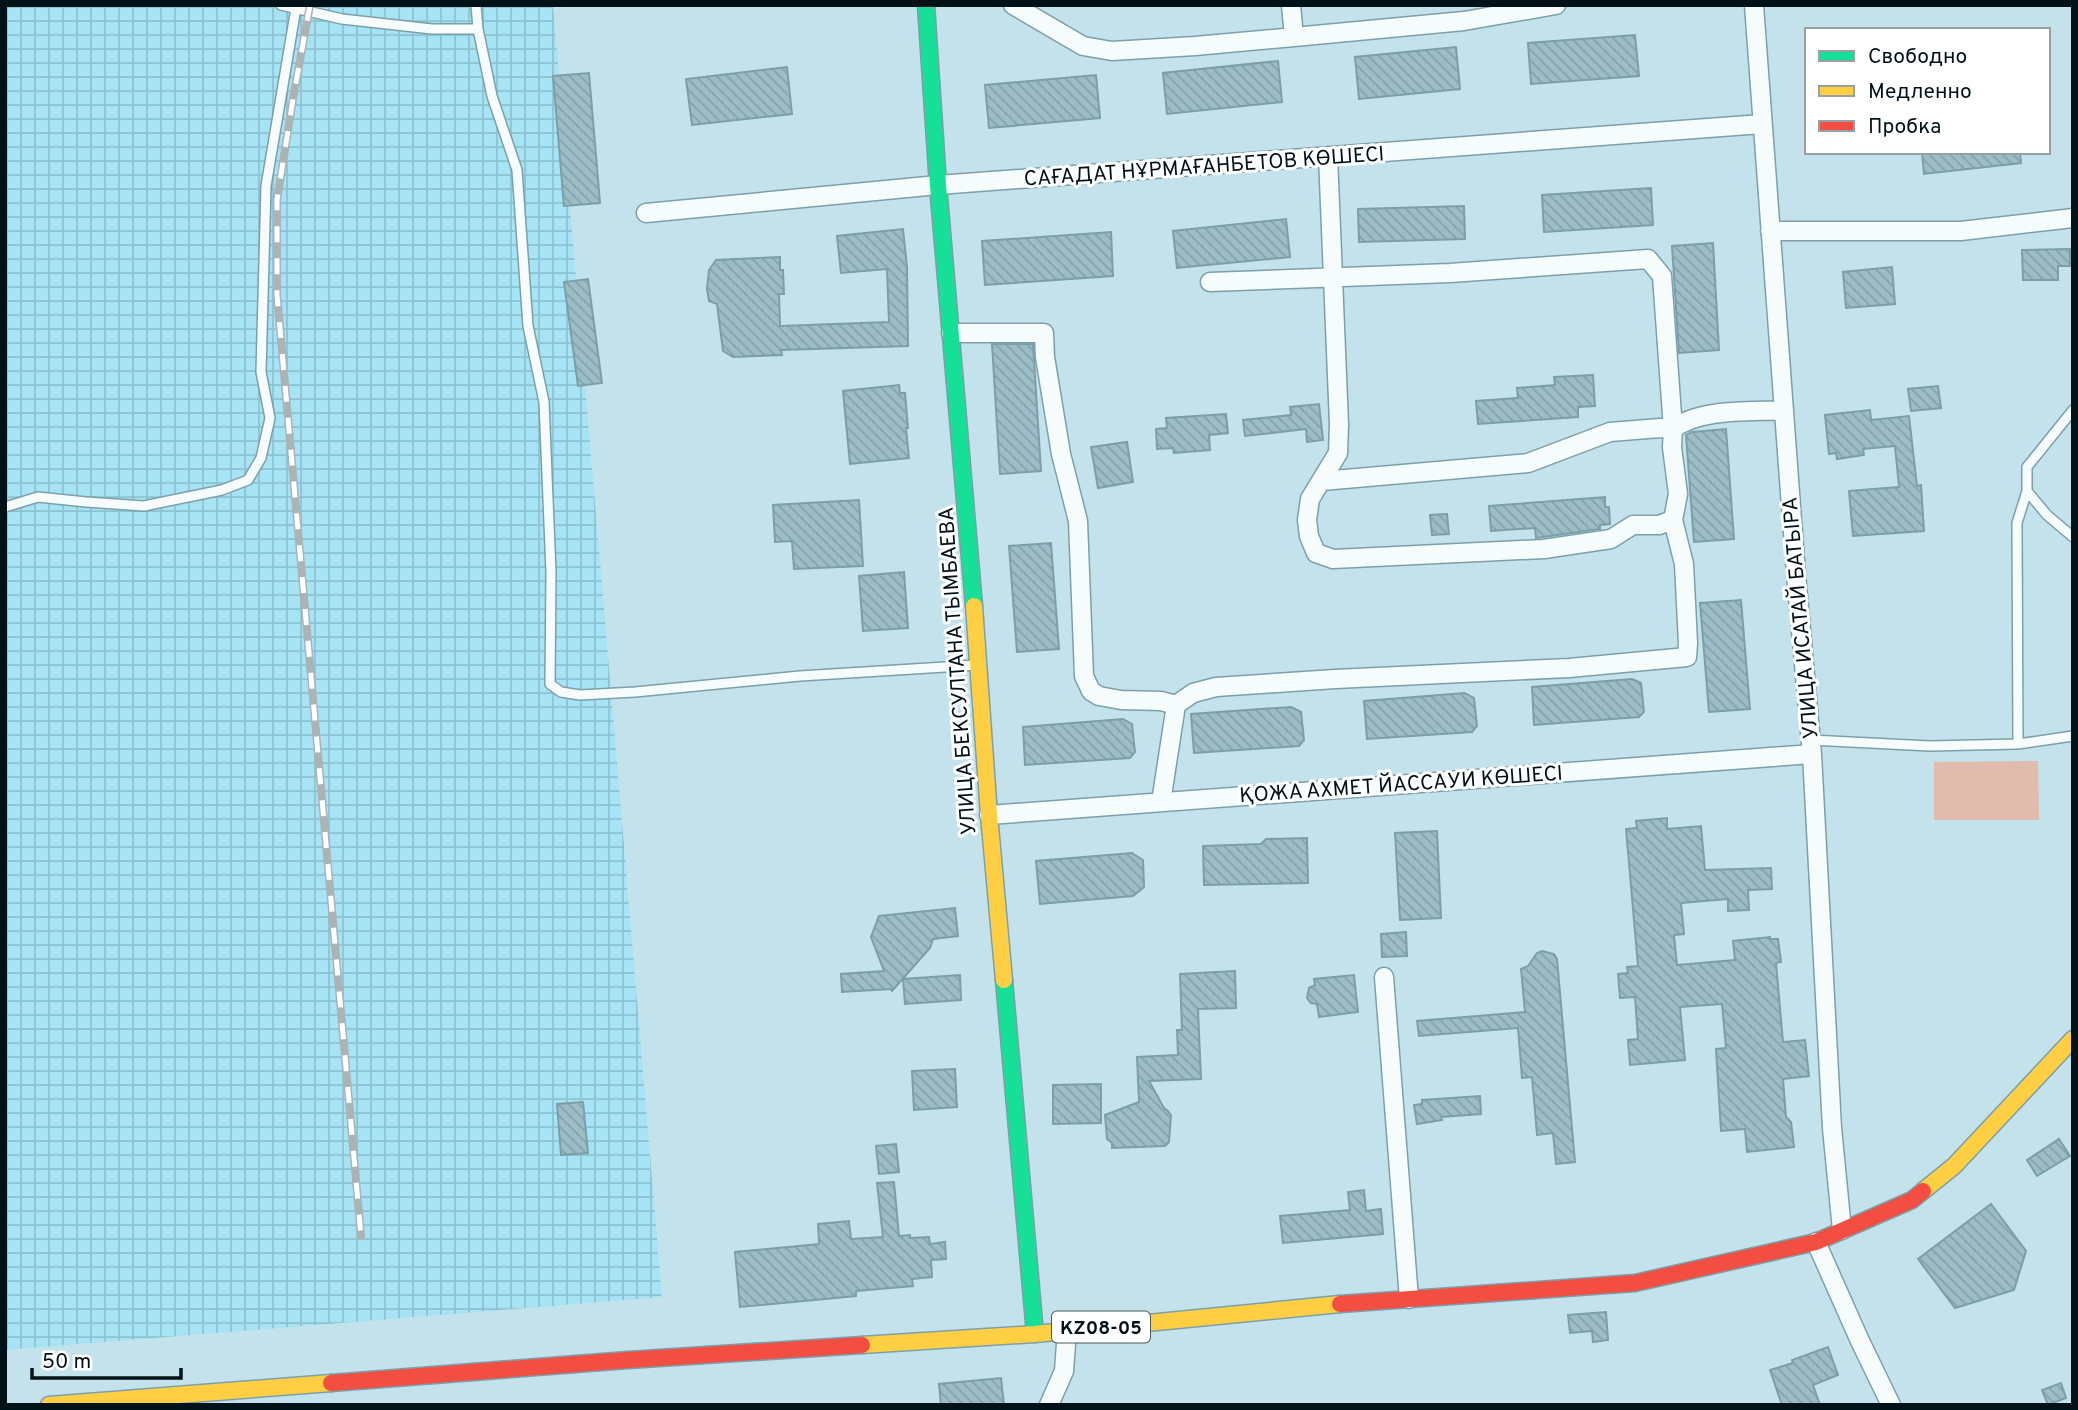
<svg xmlns="http://www.w3.org/2000/svg" width="2078" height="1410" font-family="Overpass,sans-serif">
	<style>
		.industrial { fill: url(#industrial-grid) }
		.pitch { fill: #e0bbae }
		.building { fill: url(#building-back-hatch); stroke: #7a9fa9; stroke-width: 2 }
		.lines { fill: none; stroke-linecap: round; stroke-linejoin: round }
		.lane-casing { stroke: #7ba0aa; stroke-width: 12 }
		.street-casing { stroke: #7ba0aa; stroke-width: 21 }
		.fast-casing { stroke: #7ba0aa; stroke-width: 19 }
		.slow-casing { stroke: #7ba0aa; stroke-width: 19 }
		.jam-casing { stroke: #7ba0aa; stroke-width: 19 }
		.lane { stroke: #f6fbfc; stroke-width: 9 }
		.street { stroke: #f6fbfc; stroke-width: 18 }
		.fast { stroke: #16e098; stroke-width: 16 }
		.slow { stroke: #ffcf43; stroke-width: 16 }
		.jam { stroke: #f24e42; stroke-width: 16 }
		.rail-casing { stroke: #acb3b5; stroke-width: 8 }
		.rail { stroke: #fff; stroke-width: 5; stroke-dasharray: 16; stroke-linecap: butt }
		.labels { text-anchor: middle; stroke-width: 6; stroke-linejoin: round; paint-order: stroke }
		.shield { fill: #fff; stroke: #4c595d; stroke-width: 2 }
		.shield-label { font-size: 19px; font-weight: bold; fill: #001218 }
		.street-label { font-size: 21px; fill: #001218; stroke: #fff }
	</style>
	<defs>
		<pattern id="industrial-grid" width="8" height="8" patternUnits="userSpaceOnUse" patternTransform="scale(1.75)"><rect width="8" height="8" fill="#a6e3f5"/><path d="M0 4h8M4 0v8" fill="none" stroke="#8dc2d1"/></pattern>
		<pattern id="building-back-hatch" width="6" height="6" patternUnits="userSpaceOnUse" patternTransform="scale(1.75)"><rect width="6" height="6" fill="#9cbdc6"/><path d="M-1 5l2 2M0 0l6 6M5-1l2 2" fill="none" stroke="#85a1a9"/></pattern>
	</defs>
	<rect width="100%" height="100%" fill="#c4e2eb"/>
	<path class="industrial" d="M 5,5 L 553,5 L 662,1297 L 5,1350 Z"/>
	<path class="pitch" d="M 2038,761 L 2039,820 L 1934,820 L 1934,762 Z"/>
	<path class="building" d="M 1635,35 L 1639,76 L 1531,84 L 1528,43 Z
		M 1456,47 L 1460,89 L 1359,99 L 1355,57 Z
		M 1278,61 L 1282,102 L 1167,114 L 1163,73 Z
		M 787,67 L 792,114 L 692,125 L 686,79 Z
		M 589,73 L 600,203 L 564,206 L 553,76 Z
		M 1096,75 L 1100,118 L 989,128 L 985,85 Z
		M 1922,152 L 2020,152 L 2021,163 L 1924,174 Z
		M 1651,188 L 1653,225 L 1544,232 L 1542,195 Z
		M 1464,206 L 1465,239 L 1359,242 L 1358,209 Z
		M 1286,219 L 1290,257 L 1177,268 L 1173,231 Z
		M 903,229 L 907,267 L 908,346 L 781,350 L 782,355 L 733,357 L 723,351 L 717,304 L 709,301 L 707,289 L 709,270 L 716,260 L 780,257 L 780,270 L 783,270 L 784,294 L 779,294 L 780,326 L 889,322 L 887,269 L 841,273 L 837,236 Z
		M 1111,232 L 1113,276 L 985,285 L 982,241 Z
		M 1713,243 L 1719,350 L 1679,353 L 1672,246 Z
		M 2070,249 L 2070,266 L 2058,266 L 2058,280 L 2023,280 L 2022,250 Z
		M 1892,267 L 1895,304 L 1846,308 L 1843,272 Z
		M 588,279 L 602,383 L 578,386 L 564,282 Z
		M 992,344 L 1033,344 L 1041,471 L 1000,474 Z
		M 1593,375 L 1595,406 L 1578,407 L 1578,417 L 1478,424 L 1476,401 L 1518,398 L 1517,388 L 1555,385 L 1554,377 Z
		M 899,385 L 900,393 L 905,393 L 908,428 L 906,428 L 909,458 L 850,464 L 843,391 Z
		M 1938,386 L 1941,408 L 1911,411 L 1908,389 Z
		M 1319,404 L 1323,440 L 1307,442 L 1306,429 L 1245,436 L 1243,420 L 1291,415 L 1290,407 Z
		M 1870,410 L 1871,420 L 1909,416 L 1917,486 L 1921,485 L 1924,531 L 1853,536 L 1849,491 L 1899,487 L 1895,446 L 1863,449 L 1864,455 L 1837,459 L 1836,453 L 1829,454 L 1825,415 Z
		M 1226,414 L 1228,433 L 1209,435 L 1210,450 L 1174,453 L 1173,448 L 1157,449 L 1156,429 L 1167,428 L 1166,418 Z
		M 1726,429 L 1734,539 L 1694,542 L 1686,435 L 1692,432 Z
		M 1127,442 L 1133,482 L 1098,488 L 1091,447 Z
		M 1605,497 L 1605,507 L 1609,507 L 1610,524 L 1600,525 L 1600,529 L 1536,538 L 1535,528 L 1491,531 L 1489,506 Z
		M 859,500 L 863,566 L 794,569 L 792,541 L 775,542 L 773,505 Z
		M 1447,514 L 1449,534 L 1432,535 L 1430,515 Z
		M 1051,543 L 1059,649 L 1017,652 L 1009,546 Z
		M 904,572 L 908,628 L 863,631 L 859,576 Z
		M 1741,600 L 1750,709 L 1709,712 L 1700,603 Z
		M 1632,679 L 1641,683 L 1644,712 L 1639,717 L 1534,725 L 1532,687 Z
		M 1465,693 L 1474,698 L 1477,726 L 1472,732 L 1367,739 L 1364,701 Z
		M 1291,707 L 1301,712 L 1304,740 L 1299,746 L 1194,753 L 1191,714 Z
		M 1123,719 L 1132,724 L 1135,752 L 1130,758 L 1025,765 L 1023,727 Z
		M 1667,818 L 1667,829 L 1701,826 L 1705,870 L 1771,868 L 1772,889 L 1748,890 L 1749,910 L 1728,911 L 1728,899 L 1681,903 L 1684,934 L 1674,935 L 1677,965 L 1735,960 L 1733,941 L 1770,937 L 1770,939 L 1778,939 L 1781,962 L 1776,963 L 1783,1042 L 1805,1040 L 1809,1076 L 1783,1079 L 1786,1117 L 1791,1122 L 1794,1147 L 1747,1152 L 1745,1129 L 1721,1131 L 1716,1049 L 1726,1048 L 1722,1004 L 1680,1007 L 1685,1060 L 1630,1065 L 1628,1040 L 1638,1039 L 1635,997 L 1620,998 L 1618,974 L 1628,973 L 1627,967 L 1638,966 L 1626,829 L 1637,828 L 1636,821 Z
		M 1437,831 L 1441,918 L 1400,920 L 1395,833 Z
		M 1307,838 L 1308,883 L 1204,885 L 1203,846 L 1261,844 L 1266,839 Z
		M 1132,853 L 1143,860 L 1144,887 L 1133,896 L 1040,904 L 1036,861 Z
		M 955,908 L 958,936 L 933,939 L 930,948 L 892,991 L 891,989 L 842,992 L 841,974 L 884,971 L 871,937 L 879,916 Z
		M 1406,932 L 1407,956 L 1382,957 L 1381,934 Z
		M 1542,951 L 1554,954 L 1557,959 L 1575,1162 L 1556,1164 L 1553,1133 L 1537,1135 L 1532,1077 L 1522,1078 L 1518,1028 L 1419,1036 L 1417,1021 L 1525,1012 L 1521,969 L 1528,966 L 1537,953 Z
		M 1235,971 L 1236,1008 L 1198,1009 L 1201,1079 L 1149,1081 L 1164,1108 L 1168,1111 L 1171,1115 L 1169,1142 L 1165,1146 L 1112,1148 L 1112,1143 L 1107,1139 L 1105,1115 L 1139,1102 L 1137,1057 L 1178,1055 L 1177,1030 L 1182,1030 L 1180,974 Z
		M 960,975 L 961,1000 L 905,1004 L 903,979 Z
		M 1354,975 L 1358,1012 L 1319,1017 L 1317,1004 L 1311,1003 L 1307,998 L 1309,988 L 1315,985 L 1314,979 Z
		M 955,1069 L 957,1107 L 914,1110 L 912,1071 Z
		M 1101,1084 L 1101,1123 L 1053,1124 L 1053,1085 Z
		M 1480,1096 L 1481,1114 L 1441,1117 L 1442,1120 L 1417,1124 L 1414,1105 L 1422,1104 L 1422,1100 Z
		M 583,1102 L 588,1153 L 561,1155 L 557,1104 Z
		M 2059,1139 L 2070,1156 L 2037,1176 L 2027,1160 Z
		M 896,1144 L 899,1172 L 879,1174 L 876,1146 Z
		M 894,1182 L 899,1236 L 910,1235 L 910,1238 L 929,1237 L 930,1244 L 945,1242 L 946,1259 L 931,1260 L 932,1277 L 912,1279 L 913,1286 L 856,1291 L 856,1296 L 740,1307 L 735,1252 L 819,1244 L 818,1224 L 849,1221 L 851,1239 L 883,1237 L 877,1183 Z
		M 1364,1190 L 1366,1211 L 1381,1209 L 1383,1234 L 1283,1243 L 1280,1216 L 1350,1210 L 1348,1192 Z
		M 1991,1204 L 2026,1251 L 2014,1290 L 1955,1308 L 1918,1259 Z
		M 1606,1312 L 1608,1340 L 1593,1342 L 1592,1331 L 1570,1333 L 1568,1315 Z
		M 1828,1347 L 1838,1375 L 1813,1385 L 1820,1405 L 1782,1405 L 1770,1370 L 1793,1363 L 1792,1360 Z
		M 1001,1378 L 1004,1405 L 941,1405 L 939,1384 Z
		M 2061,1383 L 2066,1398 L 2048,1405 L 2042,1390 Z"/>
	<g class="lines">
		<g class="lane-casing">
			<path id="lane" d="M 281,5 L 342,19 L 432,29 L 478,29
				M 476,5 L 478,29 L 492,96 L 517,170 L 528,326 L 544,402 L 551,572 L 550,684 L 561,692 L 580,695 L 635,692 L 800,676 L 977,665
				M 2073,410 L 2027,467 L 2027,491 L 2047,515 L 2073,537
				M 5,507 L 38,497 L 86,502 L 144,506 L 222,490 L 248,480 L 261,458 L 270,418 L 261,372 L 266,186 L 296,8
				M 1811,740 L 1930,746 L 2018,744 L 2073,736
				M 2018,744 L 2017,523 L 2027,491"/>
		</g>
		<g class="street-casing">
			<path id="street" d="M 1013,5 L 1083,46 L 1112,51 L 1195,46 L 1294,37 L 1291,5
				M 1754,5 L 1796,574 L 1812,754 L 1832,1128 L 1842,1230
				M 1294,37 L 1464,21 L 1556,5
				M 1328,156 L 1339,424 L 1338,453 L 1310,499 L 1307,520 L 1309,536 L 1316,553 L 1333,559 L 1544,549 L 1611,539 L 1633,525 L 1659,525 L 1673,520 L 1678,494 L 1672,447 L 1673,429 C 1700,408 1750,412 1784,410
				M 646,213 L 938,185 L 1762,124
				M 1770,231 L 1961,231 L 2073,218
				M 1210,282 L 1450,273 L 1648,259 L 1662,276 L 1673,429 L 1660,428 L 1610,432 L 1528,463 L 1322,481
				M 951,333 L 1044,333 L 1045,357 L 1061,454 L 1078,521 L 1084,676 L 1091,691 L 1099,696 L 1121,700 L 1161,701 L 1176,705 L 1161,802
				M 1176,705 L 1193,693 L 1216,687 L 1335,679 L 1569,668 L 1687,657 L 1688,643 L 1684,564 L 1673,520
				M 989,815 L 1812,754
				M 1384,977 L 1409,1299
				M 1816,1242 L 1860,1341 L 1891,1405
				M 1049,1405 L 1064,1371 L 1067,1330"/>
		</g>
		<g class="fast-casing">
			<path id="fast" d="M 926,5 L 938,185 L 974,606
				M 1004,980 L 1035,1334"/>
		</g>
		<g class="slow-casing">
			<path id="slow" d="M 974,606 L 989,815 L 1004,980
				M 1923,1191 L 1954,1166 L 2073,1039
				M 862,1345 L 1035,1334 L 1340,1304
				M 49,1405 L 331,1383"/>
		</g>
		<g class="jam-casing">
			<path id="jam" d="M 1340,1304 L 1635,1283 L 1816,1242 L 1912,1200 L 1923,1191
				M 331,1383 L 628,1360 L 862,1345"/>
		</g>
		<use href="#lane" class="lane"/>
		<use href="#street" class="street"/>
		<use href="#fast" class="fast"/>
		<use href="#slow" class="slow"/>
		<use href="#jam" class="jam"/>
		<g class="rail-casing">
			<path id="rail" d="M 310,5 L 293,99 L 277,200 L 277,295 L 361,1236"/>
		</g>
		<use href="#rail" class="rail"/>
	</g>
	<g class="labels">
		<rect class="shield" x="1052" y="1311.5" width="98" height="31" rx="5"/>
		<g class="shield-label">
			<text x="1101" y="1334">KZ08-05</text>
		</g>
		<g class="street-label">
			<text transform="translate(1204 166) rotate(-4)" y="7">САҒАДАТ НҰРМАҒАНБЕТОВ КӨШЕСІ</text>
			<text transform="translate(1800 618) rotate(-95)" y="7">УЛИЦА ИСАТАЙ БАТЫРА</text>
			<text transform="translate(957 671) rotate(-94)" y="7">УЛИЦА БЕКСУЛТАНА ТЫМБАЕВА</text>
			<text transform="translate(1401 784) rotate(-4)" y="7">ҚОЖА АХМЕТ ЙАССАУИ КӨШЕСІ</text>
		</g>
	</g>
	<rect width="2078" height="1410" fill="none" stroke="#001218" stroke-width="14"/>
	<rect x="1805" y="28" width="245" height="126" fill="#ffffff" stroke="#99a0a3" stroke-width="2"/>
	<rect x="1819" y="51" width="35" height="10" fill="#16e098" stroke="#99a0a3" stroke-width="2"/>
	<text x="1868" y="63" font-size="21" fill="#001218">Свободно</text>
	<rect x="1819" y="86" width="35" height="10" fill="#ffcf43" stroke="#99a0a3" stroke-width="2"/>
	<text x="1868" y="98" font-size="21" fill="#001218">Медленно</text>
	<rect x="1819" y="121" width="35" height="10" fill="#f24e42" stroke="#99a0a3" stroke-width="2"/>
	<text x="1868" y="133" font-size="21" fill="#001218">Пробка</text>
	<path d="M32 1368v10h149v-10" fill="none" stroke="#001218" stroke-width="3.5"/>
	<text x="42" y="1368" font-size="21" fill="#001218" stroke="#ffffff" stroke-width="5" paint-order="stroke">50 m</text>
</svg>
